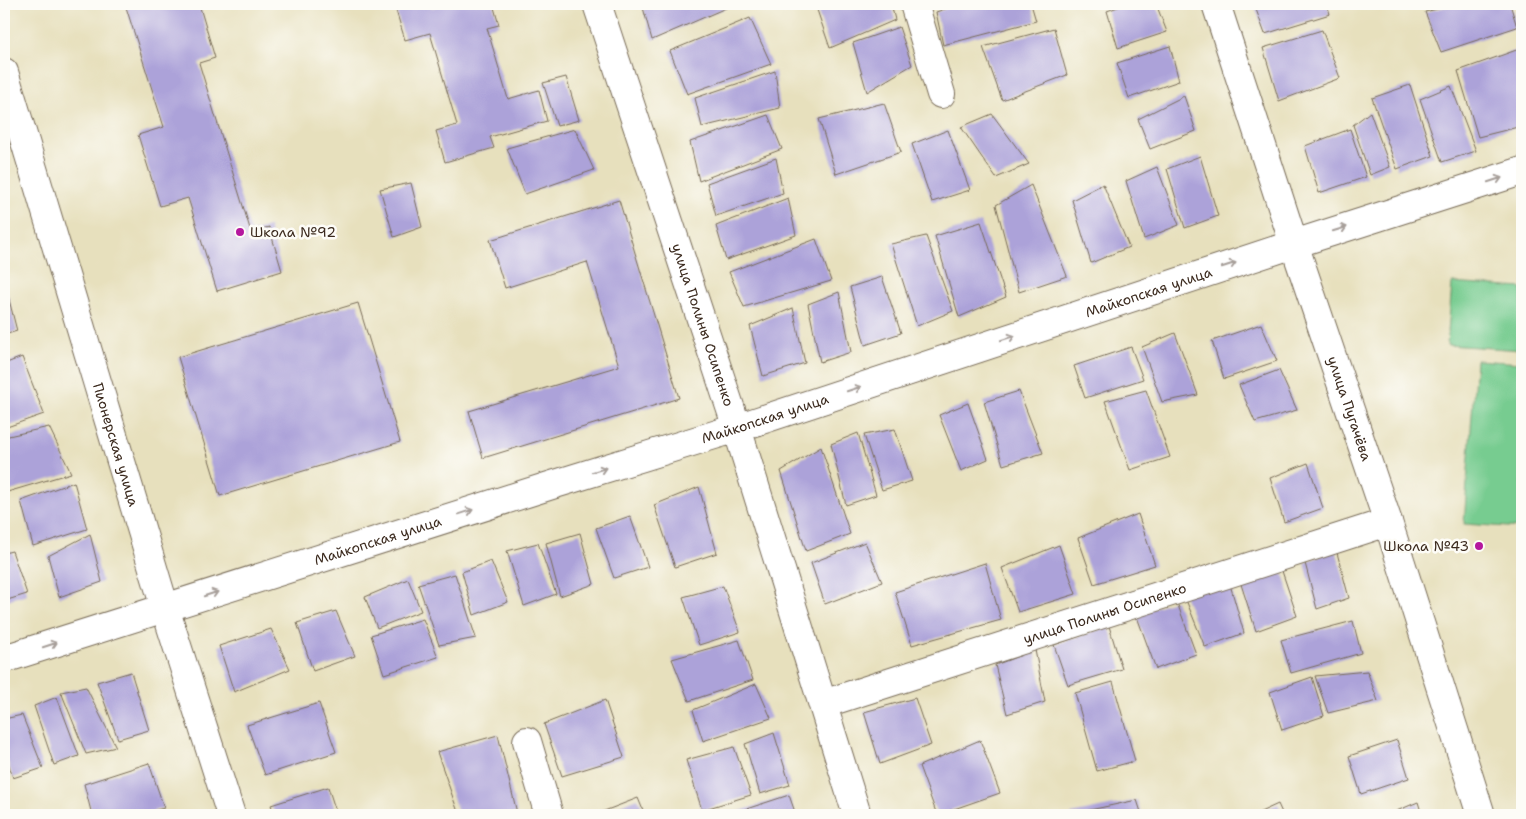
<svg xmlns="http://www.w3.org/2000/svg" width="1526" height="819" font-family="'Shantell Sans',sans-serif">
	<style>
		.green { fill: #77cc90; stroke: #597b57 }
		.building { fill: #aca2d9 }
		.lines { fill: none; stroke-linecap: round; stroke-linejoin: round }
		.minor-casing { stroke: #776a56; stroke-width: 30 }
		.minor { stroke: #fff; stroke-width: 28 }
		.oneway { stroke: #a79f9a }
		.poi-dot { fill: #b5179e; stroke: #fdfcf7; stroke-width: 2 }
		.labels { text-anchor: middle; stroke-width: 5; stroke-linejoin: round; paint-order: stroke }
		.poi-label { font-size: 14px; fill: #3b2a1e; stroke: #fdfcf7; text-anchor: start }
		.street-label { font-size: 14px; fill: #3b2a1e; stroke: #fdfcf7 }
	</style>
	<rect width="100%" height="100%" fill="#fdfcf7"/>
	<filter id="ink" filterUnits="userSpaceOnUse"><feTurbulence type="fractalNoise" baseFrequency=".02" numOctaves="2"/><feDisplacementMap in="SourceGraphic" scale="10" xChannelSelector="R" yChannelSelector="G"/><feConvolveMatrix kernelMatrix="1 2 1 2 8 2 1 2 1" color-interpolation-filters="sRGB"/></filter>
	<filter id="wash" filterUnits="userSpaceOnUse"><feTurbulence type="fractalNoise" baseFrequency=".0096" numOctaves="4" result="noise"/><feDisplacementMap in="SourceGraphic" scale="20" xChannelSelector="R" yChannelSelector="G"/><feGaussianBlur stdDeviation="1.12" result="paint"/><feColorMatrix in="noise" values="0 0 0 0 0 0 0 0 0 0 0 0 0 0 0 0 0 1.4 0 .05"/><feComposite in="paint" operator="in"/></filter>
	<g filter="url(#wash)">
		<rect width="100%" height="100%" fill="#e7e0bd"/>
		<path class="green" d="M 1452,283 L 1522,288 L 1522,350 L 1447,345 Z
			M 1476,360 L 1522,363 L 1522,528 L 1464,524 Z"/>
		<g id="blocks">
			<path class="building" d="M 125,4 L 199,4 L 215,58 L 199,63 L 251,232 L 269,227 L 282,271 L 217,291 L 188,198 L 160,206 L 138,135 L 164,127 Z
				M 394,4 L 430,4 L 431,8 L 446,4 L 493,4 L 499,25 L 487,28 L 508,99 L 539,90 L 547,121 L 490,137 L 494,148 L 445,162 L 436,131 L 457,125 L 430,33 L 405,40 Z
				M 642,4 L 735,4 L 652,40 Z
				M 815,4 L 891,4 L 895,20 L 830,48 Z
				M 960,4 L 1031,4 L 1036,21 L 943,45 L 936,12 Z
				M 1126,4 L 1156,4 L 1167,32 L 1118,48 L 1107,11 Z
				M 1254,4 L 1327,4 L 1330,14 L 1265,34 Z
				M 1457,4 L 1510,4 L 1517,27 L 1441,52 L 1425,12 Z
				M 750,18 L 771,64 L 687,94 L 670,51 Z
				M 899,27 L 912,65 L 867,92 L 853,43 Z
				M 1054,28 L 1067,75 L 1002,100 L 983,47 Z
				M 1322,30 L 1340,78 L 1279,101 L 1263,48 Z
				M 1170,46 L 1179,81 L 1129,98 L 1117,63 Z
				M 1522,48 L 1522,126 L 1478,137 L 1458,71 Z
				M 775,71 L 780,108 L 702,127 L 695,98 Z
				M 566,77 L 579,120 L 557,126 L 543,83 Z
				M 1410,85 L 1433,156 L 1397,169 L 1372,98 Z
				M 1451,86 L 1476,151 L 1442,162 L 1420,99 Z
				M 1184,96 L 1196,131 L 1150,149 L 1138,119 Z
				M 884,103 L 901,152 L 836,174 L 819,119 Z
				M 1370,112 L 1390,167 L 1370,175 L 1353,125 Z
				M 992,114 L 1029,164 L 996,178 L 961,127 Z
				M 768,115 L 782,149 L 699,181 L 690,142 Z
				M 575,129 L 594,170 L 525,194 L 507,148 Z
				M 1350,129 L 1366,177 L 1319,193 L 1305,146 Z
				M 948,130 L 970,190 L 932,202 L 912,144 Z
				M 1200,156 L 1218,216 L 1185,228 L 1167,169 Z
				M 776,158 L 783,193 L 716,216 L 707,183 Z
				M 1157,167 L 1179,225 L 1144,239 L 1126,181 Z
				M 411,183 L 422,227 L 394,237 L 380,189 Z
				M 1103,184 L 1129,247 L 1091,263 L 1072,200 Z
				M 1031,185 L 1067,276 L 1019,292 L 996,205 Z
				M 788,198 L 796,235 L 726,260 L 716,226 Z
				M 619,200 L 679,398 L 483,458 L 469,411 L 619,366 L 587,262 L 505,288 L 490,240 Z
				M 981,222 L 1006,297 L 959,317 L 935,236 Z
				M 926,236 L 953,311 L 917,326 L 891,244 Z
				M 816,239 L 831,281 L 744,307 L 729,272 Z
				M 882,277 L 901,333 L 865,345 L 850,287 Z
				M 4,280 L 17,331 L 4,335 Z
				M 839,292 L 851,352 L 820,362 L 808,304 Z
				M 358,303 L 400,442 L 220,496 L 178,357 Z
				M 793,308 L 805,363 L 763,376 L 750,326 Z
				M 1261,324 L 1277,361 L 1224,379 L 1212,341 Z
				M 1175,333 L 1198,395 L 1162,402 L 1142,347 Z
				M 1131,347 L 1143,379 L 1085,398 L 1074,366 Z
				M 22,357 L 44,414 L 4,428 L 4,364 Z
				M 1279,370 L 1297,410 L 1255,422 L 1239,385 Z
				M 1146,390 L 1170,457 L 1130,470 L 1105,401 Z
				M 1019,391 L 1043,453 L 1003,465 L 984,402 Z
				M 968,403 L 988,459 L 961,471 L 939,415 Z
				M 49,427 L 71,473 L 4,493 L 4,437 Z
				M 895,429 L 912,481 L 882,490 L 864,435 Z
				M 858,433 L 876,495 L 846,505 L 831,444 Z
				M 821,447 L 850,534 L 806,551 L 781,471 Z
				M 1308,463 L 1323,508 L 1284,522 L 1270,478 Z
				M 74,482 L 87,529 L 33,546 L 21,501 Z
				M 699,487 L 717,553 L 675,567 L 654,505 Z
				M 1138,514 L 1155,565 L 1094,584 L 1078,538 Z
				M 630,516 L 648,567 L 614,578 L 596,528 Z
				M 580,533 L 594,584 L 560,596 L 546,543 Z
				M 90,534 L 102,582 L 59,597 L 48,556 Z
				M 865,542 L 882,582 L 825,604 L 811,563 Z
				M 538,543 L 556,594 L 524,606 L 507,551 Z
				M 1059,545 L 1076,594 L 1018,612 L 1002,568 Z
				M 1336,549 L 1349,598 L 1317,609 L 1305,563 Z
				M 12,551 L 27,594 L 4,601 L 4,553 Z
				M 491,561 L 508,602 L 474,615 L 462,572 Z
				M 985,563 L 1001,620 L 912,645 L 895,592 Z
				M 1281,568 L 1297,616 L 1256,631 L 1239,578 Z
				M 455,574 L 476,638 L 439,645 L 418,584 Z
				M 408,579 L 421,611 L 377,628 L 365,597 Z
				M 1229,581 L 1244,633 L 1205,647 L 1184,595 Z
				M 723,586 L 740,632 L 699,645 L 683,597 Z
				M 1176,600 L 1196,654 L 1156,669 L 1136,614 Z
				M 336,611 L 355,656 L 313,671 L 297,623 Z
				M 423,619 L 438,657 L 384,674 L 371,635 Z
				M 1353,621 L 1361,653 L 1291,673 L 1281,640 Z
				M 1109,626 L 1122,669 L 1068,685 L 1054,645 Z
				M 271,629 L 290,669 L 234,692 L 219,646 Z
				M 739,640 L 753,680 L 689,701 L 672,659 Z
				M 1035,650 L 1045,702 L 1007,714 L 995,665 Z
				M 1367,671 L 1378,701 L 1328,713 L 1315,676 Z
				M 131,672 L 149,730 L 118,739 L 97,682 Z
				M 1312,677 L 1324,716 L 1282,730 L 1270,692 Z
				M 1113,682 L 1135,761 L 1097,771 L 1075,693 Z
				M 756,684 L 771,718 L 703,741 L 693,710 Z
				M 86,687 L 116,747 L 86,754 L 61,692 Z
				M 57,697 L 79,756 L 54,765 L 34,706 Z
				M 915,698 L 931,745 L 880,764 L 864,712 Z
				M 605,700 L 624,757 L 562,776 L 544,724 Z
				M 319,703 L 336,752 L 265,775 L 247,725 Z
				M 22,715 L 43,768 L 13,778 L 4,750 L 4,719 Z
				M 774,733 L 790,785 L 760,794 L 745,744 Z
				M 498,735 L 517,813 L 510,815 L 459,815 L 437,752 Z
				M 980,740 L 1000,793 L 937,815 L 919,766 Z
				M 1397,740 L 1409,778 L 1361,794 L 1349,756 Z
				M 734,747 L 751,795 L 702,810 L 686,760 Z
				M 149,763 L 164,808 L 139,815 L 92,815 L 84,784 Z
				M 328,787 L 337,815 L 275,815 L 271,805 Z
				M 789,795 L 796,815 L 728,815 Z
				M 638,798 L 645,815 L 594,815 Z
				M 1137,800 L 1142,815 L 1071,815 L 1071,814 Z
				M 1418,802 L 1422,815 L 1387,815 Z
				M 1278,804 L 1283,815 L 1254,815 Z"/>
		</g>
	</g>
	<g filter="url(#ink)">
		<use href="#blocks" fill-opacity="0" stroke="#776a56" stroke-width="1"/>
		<g class="lines">
			<g class="minor-casing">
				<g id="minor">
					<path id="s1" d="M 597,4 L 737,428 L 857,815"/>
					<path d="M 914,4 L 941,94"/>
					<path id="s2" d="M 1216,4 L 1294,244 L 1388,522 L 1481,815"/>
					<path id="s3" d="M 4,72 L 165,608 L 231,815"/>
					<path id="s4" d="M 4,659 L 552,485 L 737,428 L 1294,244 L 1522,171"/>
					<path id="s5" d="M 823,704 L 1388,522"/>
					<path d="M 527,741 L 549,815"/>
				</g>
			</g>
			<use href="#minor" class="minor"/>
		</g>
		<defs><path id="oneway-shaft" d="M-6 0H5M1.5-3L5.5 0L1.5 3" fill="none" stroke-width="1.6" stroke-linecap="round" stroke-linejoin="round" transform="scale(1.25)"/></defs>
		<g class="oneway">
			<use href="#oneway-shaft" transform="translate(1495 180) rotate(-18)"/>
			<use href="#oneway-shaft" transform="translate(1340 229) rotate(-17)"/>
			<use href="#oneway-shaft" transform="translate(1229 265) rotate(-18)"/>
			<use href="#oneway-shaft" transform="translate(1008 338) rotate(-18)"/>
			<use href="#oneway-shaft" transform="translate(854 389) rotate(-18)"/>
			<use href="#oneway-shaft" transform="translate(599 470) rotate(-17)"/>
			<use href="#oneway-shaft" transform="translate(466 512) rotate(-18)"/>
			<use href="#oneway-shaft" transform="translate(211 594) rotate(-18)"/>
			<use href="#oneway-shaft" transform="translate(50 645) rotate(-18)"/>
		</g>
	</g>
	<g class="poi-dot">
		<circle cx="240" cy="232" r="5"/>
		<circle cx="1479" cy="546" r="5"/>
	</g>
	<g class="labels">
		<g class="poi-label">
			<text x="250" y="237">Школа №92</text>
			<text x="1469" y="551" text-anchor="end">Школа №43</text>
		</g>
		<g class="street-label">
			<text dy="5" stroke="none"><textPath href="#s4" startOffset="1202">Майкопская улица</textPath></text>
			<text dy="5" stroke="none"><textPath href="#s1" startOffset="338">улица Полины Осипенко</textPath></text>
			<text dy="5" stroke="none"><textPath href="#s2" startOffset="426">улица Пугачёва</textPath></text>
			<text dy="5" stroke="none"><textPath href="#s4" startOffset="798">Майкопская улица</textPath></text>
			<text dy="5" stroke="none"><textPath href="#s3" startOffset="389">Пионерская улица</textPath></text>
			<text dy="5" stroke="none"><textPath href="#s4" startOffset="392">Майкопская улица</textPath></text>
			<text dy="5" stroke="none"><textPath href="#s5" startOffset="296">улица Полины Осипенко</textPath></text>
		</g>
	</g>
	<rect width="1526" height="819" fill="none" stroke="#fdfcf7" stroke-width="20"/>
</svg>
